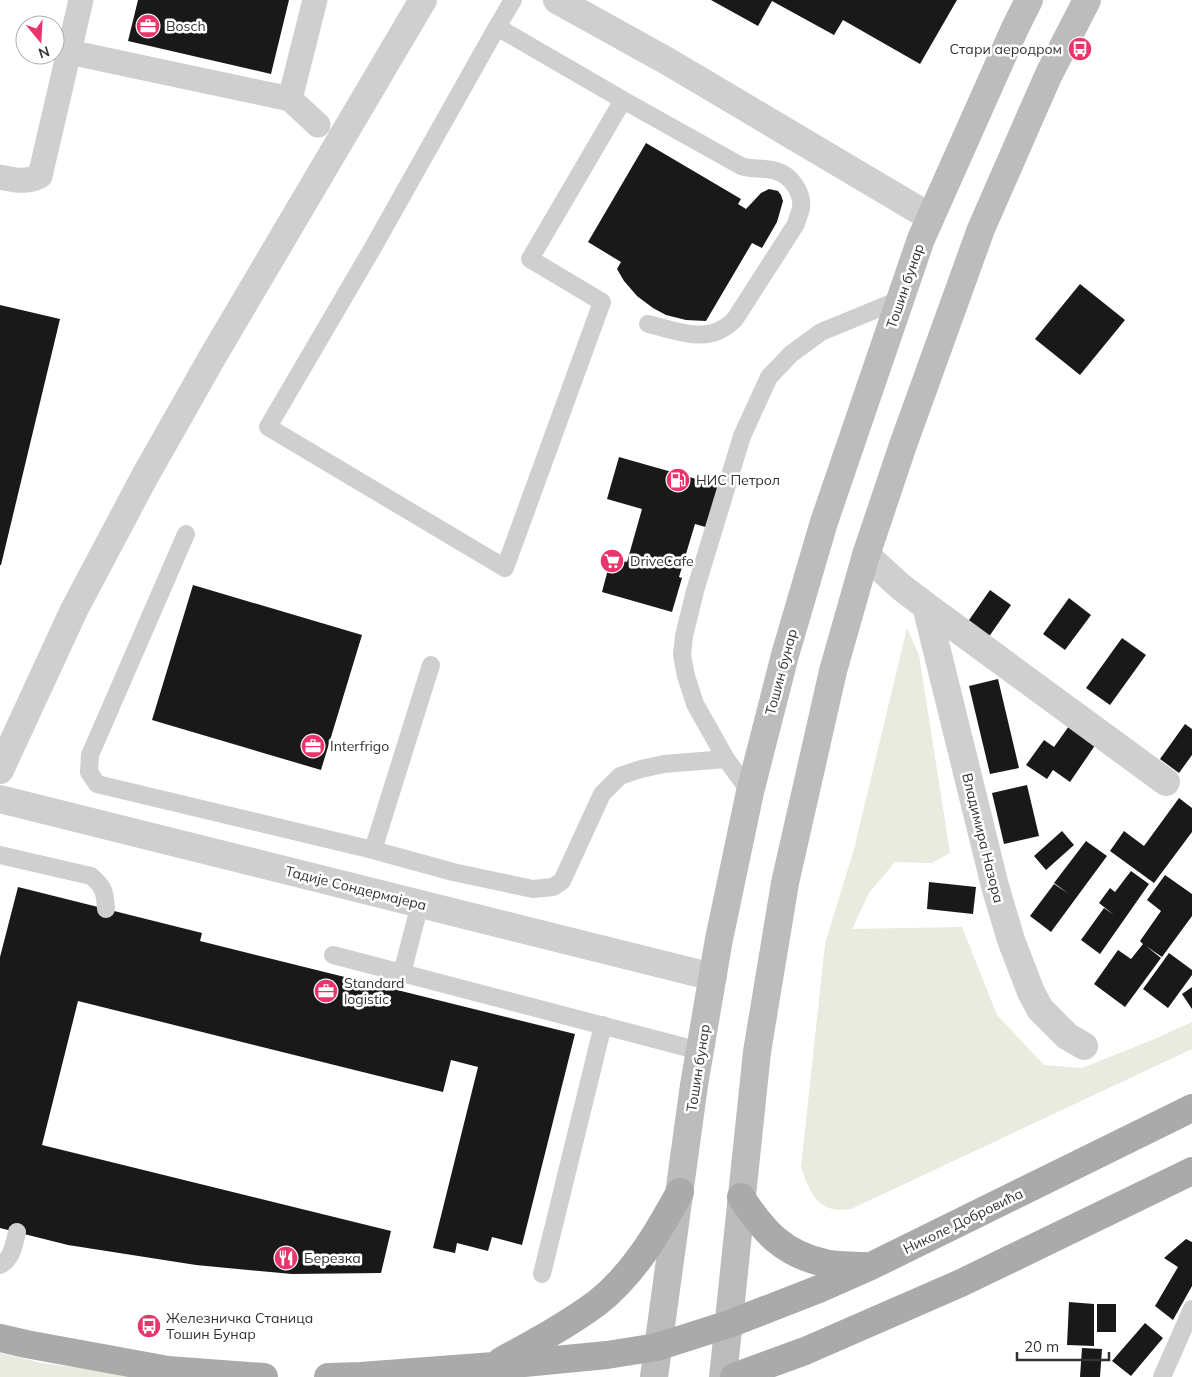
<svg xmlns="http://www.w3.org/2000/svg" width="1192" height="1377" font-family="Mulish,sans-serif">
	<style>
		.green { fill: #e8ebdd }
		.building { fill: #191919 }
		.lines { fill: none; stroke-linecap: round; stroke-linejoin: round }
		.service { stroke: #cfcfcf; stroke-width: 18 }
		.pedestrian { stroke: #cfcfcf; stroke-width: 25 }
		.minor { stroke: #cfcfcf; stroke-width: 28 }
		.secondary { stroke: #bcbcbc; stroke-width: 28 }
		.primary { stroke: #aaa; stroke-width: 28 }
		.labels { text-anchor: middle; stroke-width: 5; stroke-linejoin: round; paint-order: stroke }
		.poi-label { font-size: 14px; fill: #323232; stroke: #fff; text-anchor: start }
		.street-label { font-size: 14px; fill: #323232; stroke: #fff }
	</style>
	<rect width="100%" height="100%" fill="#fff"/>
	<path class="green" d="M 907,628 L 919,655 L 950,853 L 932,863 L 895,862 L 869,893 L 852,929 L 962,927 L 997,1015 L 1044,1065 L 1082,1068 L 1157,1038 L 1192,1022 L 1192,1049 L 851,1209 C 818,1214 811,1195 801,1167 L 825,944 L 854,849 Z
		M 0,1353 L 42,1363 L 149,1377 L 0,1377 Z"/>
	<path class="building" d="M 138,0 L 289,0 L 271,74 L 128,41 Z
		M 711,0 L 957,0 L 920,64 L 843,20 L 834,35 L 772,1 L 758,26 Z
		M 646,143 L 741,199 L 738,204 L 746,209 L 761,193 L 769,189 L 778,191 L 781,195 L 783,201 L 777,222 L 762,248 L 752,243 L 706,321 L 686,320 L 666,315 L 653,308 L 637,296 L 624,281 L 617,269 L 621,262 L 588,242 Z
		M 1080,284 L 1125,320 L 1080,375 L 1035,339 Z
		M 0,305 L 60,319 L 1,565 L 0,565 Z
		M 619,457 L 721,486 L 709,528 L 695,524 L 679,577 L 682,578 L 672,612 L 602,592 L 611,558 L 627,562 L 642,509 L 607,499 Z
		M 193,585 L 362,635 L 321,770 L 152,720 Z
		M 990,590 L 1011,605 L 988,638 L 967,623 Z
		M 1069,598 L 1091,615 L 1065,650 L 1043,634 Z
		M 1122,638 L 1146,655 L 1110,705 L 1086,688 Z
		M 998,679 L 1019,768 L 990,774 L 969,686 Z
		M 1185,724 L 1192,729 L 1192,755 L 1179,773 L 1160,759 Z
		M 1069,726 L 1096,744 L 1070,782 L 1053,770 L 1047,779 L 1026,765 L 1044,740 L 1054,747 Z
		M 1027,785 L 1039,836 L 1004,844 L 992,793 Z
		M 1179,798 L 1192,808 L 1192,832 L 1154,883 L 1110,851 L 1124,831 L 1144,846 Z
		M 1062,831 L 1074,845 L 1046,870 L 1034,856 Z
		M 1086,841 L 1107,856 L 1051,932 L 1030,916 L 1054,884 L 1069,894 L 1054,883 Z
		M 1131,871 L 1149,884 L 1100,954 L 1081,940 L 1104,908 L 1114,915 L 1099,903 L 1110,888 L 1115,892 Z
		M 1165,875 L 1192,894 L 1192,916 L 1162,957 L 1146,946 L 1161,958 L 1125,1007 L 1094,984 L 1118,950 L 1131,959 L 1143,944 L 1140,941 L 1161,911 L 1147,900 Z
		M 929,882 L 976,887 L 973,914 L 927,909 Z
		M 18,887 L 202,933 L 200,941 L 575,1034 L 522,1245 L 492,1237 L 488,1251 L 457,1243 L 455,1253 L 433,1248 L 478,1067 L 451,1060 L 443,1092 L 78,1001 L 42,1145 L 391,1231 L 381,1273 L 292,1274 L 196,1265 L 68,1245 L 0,1228 L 0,957 Z
		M 1169,953 L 1192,970 L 1192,975 L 1168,1008 L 1143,989 Z
		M 1192,987 L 1192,1009 L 1182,994 Z
		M 1186,1239 L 1192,1242 L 1192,1286 L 1173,1320 L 1155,1306 L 1178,1267 L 1164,1258 Z
		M 1069,1302 L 1094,1304 L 1094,1346 L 1067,1345 Z
		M 1097,1304 L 1116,1304 L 1116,1332 L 1097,1332 Z
		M 1145,1323 L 1163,1338 L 1131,1376 L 1112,1361 Z
		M 1082,1348 L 1102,1349 L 1100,1377 L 1080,1377 Z"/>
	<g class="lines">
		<path class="service" d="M 497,27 L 623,100 L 530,259 L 602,302 L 505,568 L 268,427 L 371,251 L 497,27 L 513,0
			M 623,100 L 741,166 C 752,170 764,167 776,171 C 791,175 803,193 801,208 C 800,213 797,219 796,224 L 735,319 C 731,323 727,327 722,329 C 700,342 671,329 648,324
			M 186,534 L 90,755 L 89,772 L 97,784 L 373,850 L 453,872 L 533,889 L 553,887 L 562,881 L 602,794 L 620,776 L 641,769 L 664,764 L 726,759
			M 750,792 L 726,759 L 695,704 L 686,676 L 682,655 L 684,636 L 695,591 L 742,436 L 769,377 L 791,354 L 821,332 L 899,300
			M 373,850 L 431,665
			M 0,855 L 91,876 C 104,887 105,892 106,909
			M 333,955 L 700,1051
			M 402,973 L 420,904
			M 0,1265 C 12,1259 14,1245 17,1232
			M 542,1274 L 603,1025
			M 1162,1377 L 1192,1309"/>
		<path class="pedestrian" d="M 69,52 L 290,99 L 315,0
			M 290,99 L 318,125
			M 0,177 C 15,180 26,183 40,176 L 81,0"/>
		<path class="minor" d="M 557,0 L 667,61 L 930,217
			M 866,555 L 901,587 L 926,606 L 1166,782
			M 926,606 L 995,886 L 1011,940 L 1031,992 L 1040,1009 L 1067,1036 L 1084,1046
			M 0,770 L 74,610 L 145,476 L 213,356 L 423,0
			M 0,799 L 713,977"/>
		<path class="secondary" d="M 654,1377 L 694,1085 L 719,939 L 750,792 L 785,655 L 824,522 L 921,239 L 1015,28 L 1029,0
			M 723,1377 L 757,1052 L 785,883 L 833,671 L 866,555 L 903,445 L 981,229 L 1049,74 L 1087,0"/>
		<path class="primary" d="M 741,1197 C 763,1231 783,1254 825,1263 C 837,1266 851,1265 864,1266
			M 0,1338 L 26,1344 L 168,1370 L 264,1377
			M 501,1361 C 534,1343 567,1325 597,1303 C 634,1274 658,1232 680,1192
			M 328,1377 L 361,1376 L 494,1366 L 607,1355 L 657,1347 L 729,1324 L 819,1289 L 871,1266 L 1192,1108
			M 734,1377 L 805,1351 L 961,1283 L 1192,1171"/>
	</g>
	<defs>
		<g id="office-disc" transform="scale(1.25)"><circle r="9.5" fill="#e9346c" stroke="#fff"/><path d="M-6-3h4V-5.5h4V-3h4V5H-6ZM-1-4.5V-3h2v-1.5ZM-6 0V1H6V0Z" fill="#fff"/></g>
		<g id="bus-disc" transform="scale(1.25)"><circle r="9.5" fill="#e9346c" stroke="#fff"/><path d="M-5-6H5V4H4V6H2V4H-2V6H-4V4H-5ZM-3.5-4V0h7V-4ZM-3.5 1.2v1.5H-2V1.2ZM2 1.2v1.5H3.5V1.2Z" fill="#fff"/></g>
		<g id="fuel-disc" transform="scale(1.25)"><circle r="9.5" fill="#e9346c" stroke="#fff"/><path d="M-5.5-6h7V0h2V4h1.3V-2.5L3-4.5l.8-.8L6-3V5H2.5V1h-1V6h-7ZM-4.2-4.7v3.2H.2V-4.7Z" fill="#fff"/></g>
		<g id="supermarket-disc" transform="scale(1.25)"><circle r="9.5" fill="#e9346c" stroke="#fff"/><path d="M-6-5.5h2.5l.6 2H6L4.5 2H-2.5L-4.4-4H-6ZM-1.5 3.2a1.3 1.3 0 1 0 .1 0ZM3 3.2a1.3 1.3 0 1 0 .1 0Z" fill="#fff"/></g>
		<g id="restaurant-disc" transform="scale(1.25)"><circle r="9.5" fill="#e9346c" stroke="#fff"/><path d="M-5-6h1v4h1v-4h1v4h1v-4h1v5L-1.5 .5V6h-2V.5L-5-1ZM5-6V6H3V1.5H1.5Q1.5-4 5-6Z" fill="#fff"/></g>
	</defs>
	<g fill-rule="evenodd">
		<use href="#office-disc" x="148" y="26"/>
		<use href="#bus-disc" x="1080" y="49"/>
		<use href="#fuel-disc" x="678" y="480"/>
		<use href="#supermarket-disc" x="612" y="561"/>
		<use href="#office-disc" x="313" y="746"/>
		<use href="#office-disc" x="326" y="991"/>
		<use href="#restaurant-disc" x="286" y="1258"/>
		<use href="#bus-disc" x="149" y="1326"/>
	</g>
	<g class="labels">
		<g class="poi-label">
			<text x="166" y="31">Bosch</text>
			<text x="1062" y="54" text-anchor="end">Стари аеродром</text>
			<text x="696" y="485">НИС Петрол</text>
			<text x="630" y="566">DriveCafe</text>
			<text x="330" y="751">Interfrigo</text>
			<text x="344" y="988">Standard<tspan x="344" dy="16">logistic</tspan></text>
			<text x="304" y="1263">Березка</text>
			<text x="166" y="1323">Железничка Станица<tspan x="166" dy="16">Тошин Бунар</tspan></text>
		</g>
		<g class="street-label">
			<text transform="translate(905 286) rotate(-71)" y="5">Тошин бунар</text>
			<text transform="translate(781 672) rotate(-75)" y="5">Тошин бунар</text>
			<text transform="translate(983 838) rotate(76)" y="5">Владимира Назора</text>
			<text transform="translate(356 888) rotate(14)" y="5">Тадије Сондермајера</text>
			<text transform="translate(698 1068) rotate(-81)" y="5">Тошин бунар</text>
			<text transform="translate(963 1221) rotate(-26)" y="5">Николе Добровића</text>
		</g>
	</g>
	<g transform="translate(40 40) rotate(162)"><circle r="24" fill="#ffffff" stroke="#adadad"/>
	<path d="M0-4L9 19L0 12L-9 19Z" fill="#e9346c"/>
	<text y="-8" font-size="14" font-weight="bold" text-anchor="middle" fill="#323232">N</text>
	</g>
	<path d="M1017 1352v8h92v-8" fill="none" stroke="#323232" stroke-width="2.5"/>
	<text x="1024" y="1352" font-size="15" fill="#323232" stroke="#ffffff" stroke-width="4" paint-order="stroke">20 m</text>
</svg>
